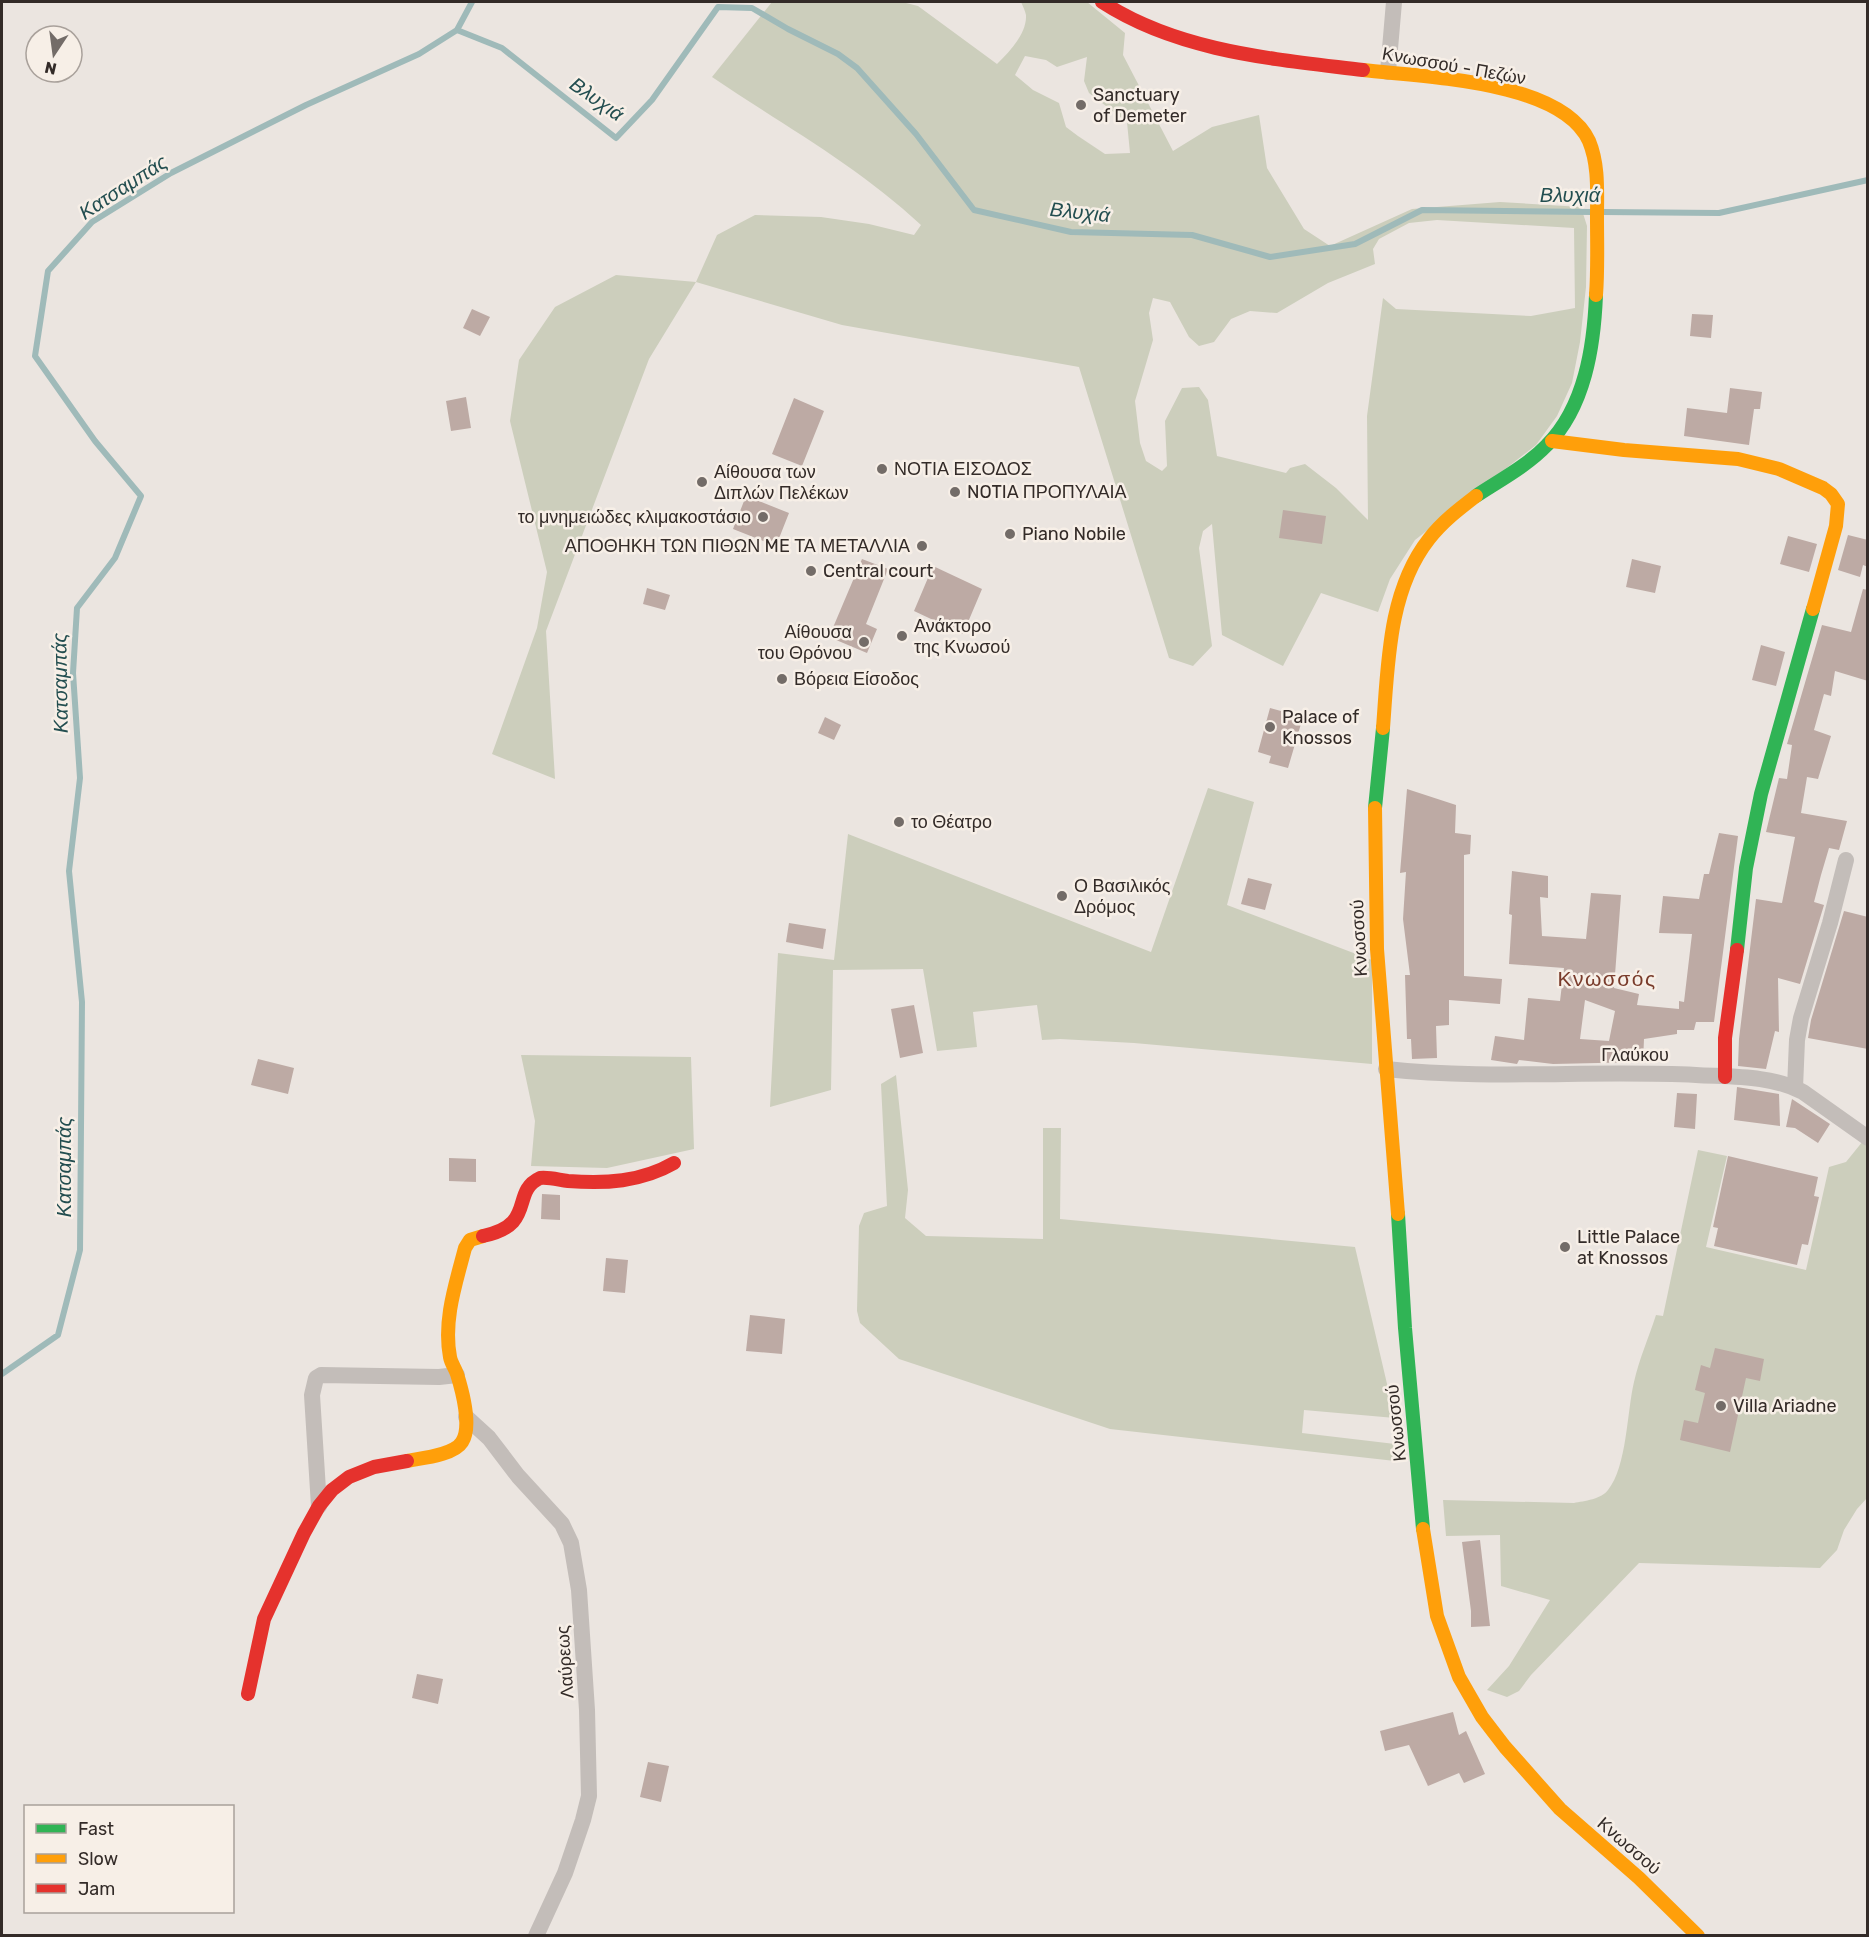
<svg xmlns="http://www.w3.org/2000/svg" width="1869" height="1937" font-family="Rubik,sans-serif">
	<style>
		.green { fill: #cccebc; fill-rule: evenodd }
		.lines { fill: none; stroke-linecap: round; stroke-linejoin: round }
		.stream { stroke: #9fbab9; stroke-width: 6 }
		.building { fill: #bdaaa4; fill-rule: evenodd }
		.street { stroke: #c3bdb9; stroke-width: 16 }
		.fast { stroke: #30b455; stroke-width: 14 }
		.slow { stroke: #ff9f0a; stroke-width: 14 }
		.jam { stroke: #e5322d; stroke-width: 14 }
		.poi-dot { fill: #736c68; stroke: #f7efe7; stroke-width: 2 }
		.labels { text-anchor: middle; stroke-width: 5; stroke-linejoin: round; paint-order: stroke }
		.street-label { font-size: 18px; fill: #332b28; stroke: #f7efe7 }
		.poi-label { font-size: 18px; fill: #332b28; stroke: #f7efe7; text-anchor: start }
		.water-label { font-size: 20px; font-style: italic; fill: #234e50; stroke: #f7efe7 }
		.quarter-label { font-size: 21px; letter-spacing: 1.5px; fill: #793b2b; stroke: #f7efe7 }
	</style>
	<rect width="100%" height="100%" fill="#ebe5e0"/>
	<path class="green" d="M 772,2 L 902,2 L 918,6 L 997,64 C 1009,52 1027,34 1026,15 C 1025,11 1023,6 1021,2 L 1087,2 L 1125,33 L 1123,55 L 1173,151 L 1212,127 L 1259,115 L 1267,168 L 1304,229 L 1330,246 L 1412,209 L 1500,202 L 1581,207 L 1587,226 L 1586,287 L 1580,342 L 1572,383 L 1557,416 L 1536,445 L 1415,540 L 1390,579 L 1378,612 L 1321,593 L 1283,666 L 1222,635 L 1212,524 L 1203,531 L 1199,548 L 1212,646 L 1193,666 L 1169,658 L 1079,367 L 842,325 L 696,282 L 649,359 L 546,631 L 555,779 L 492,754 L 537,628 L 547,572 L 510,421 L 519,360 L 555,307 L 616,275 L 696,282 L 717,235 L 755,215 L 821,217 L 869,224 L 914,235 L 921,225 C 858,166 783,125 712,77 ZM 1025,56 L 1046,60 L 1057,67 L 1087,57 L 1084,81 L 1089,93 L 1127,122 L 1130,153 L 1105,154 L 1078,136 L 1066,127 L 1059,103 L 1033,90 L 1015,75 ZM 1437,220 L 1574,228 L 1575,308 L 1531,316 L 1396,309 L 1383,298 L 1367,416 L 1368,520 L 1336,488 L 1305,464 L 1290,468 L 1286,473 L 1217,456 L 1208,400 L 1199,387 L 1182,388 L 1165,421 L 1167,466 L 1162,471 L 1146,461 L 1140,443 L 1135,401 L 1153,340 L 1149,313 L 1153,298 L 1170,302 L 1189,337 L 1199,346 L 1214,342 L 1231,319 L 1250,311 L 1277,313 L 1328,283 L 1375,264 L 1373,249 L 1379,239 L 1409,223 Z
		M 1208,788 L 1254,802 L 1227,905 L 1372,960 L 1372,1064 L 1134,1043 L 1060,1039 L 1042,1040 L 1037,1005 L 973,1012 L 977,1047 L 937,1051 L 923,969 L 833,970 L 831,1090 L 770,1107 L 778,953 L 834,960 L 848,834 L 1151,952 Z
		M 521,1055 L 691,1057 L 694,1149 L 607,1168 L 531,1166 L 535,1121 Z
		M 896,1075 L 908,1190 L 905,1218 L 926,1236 L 1043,1239 L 1043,1128 L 1061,1128 L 1060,1219 L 1355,1247 L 1395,1418 L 1304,1410 L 1302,1433 L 1395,1444 L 1395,1461 L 1110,1429 L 899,1359 L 860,1323 L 857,1311 L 859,1226 L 864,1213 L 887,1206 L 881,1084 Z
		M 1863,1141 L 1867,1141 L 1867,1498 L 1857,1509 L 1844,1530 L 1837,1550 L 1820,1568 L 1639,1563 L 1531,1675 L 1519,1691 L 1507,1697 L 1487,1690 L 1509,1666 L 1550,1600 L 1501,1586 L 1500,1535 L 1446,1536 L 1443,1500 L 1574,1503 C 1584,1501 1602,1499 1608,1490 C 1627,1467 1627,1411 1634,1382 C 1639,1359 1649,1337 1656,1315 L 1663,1316 L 1698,1150 L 1727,1156 L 1706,1247 L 1806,1270 L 1829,1167 L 1846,1162 Z"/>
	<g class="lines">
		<path class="stream" d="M 457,30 L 502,48 L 616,138 L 652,100 L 718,7 L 752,8 L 788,29 L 838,54 L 857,68 L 916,134 L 974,210 L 1071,232 L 1192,235 L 1270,257 L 1355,244 L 1422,210 L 1592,212
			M 1602,212 L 1719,213 L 1868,180
			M 2,1374 L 58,1335 L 80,1250 L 82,1002 L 69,871 L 80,778 L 73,673 L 77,608 L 115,558 L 141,496 L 95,441 L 35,356 L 48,271 L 92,222 L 171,173 L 306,105 L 419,54 L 457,30 L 472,2"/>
	</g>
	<path class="building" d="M 472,309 L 490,317 L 480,336 L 463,328 Z
		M 1692,314 L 1713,315 L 1711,338 L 1690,336 Z
		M 1730,388 L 1762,392 L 1760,409 L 1754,409 L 1749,445 L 1684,436 L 1687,408 L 1727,413 Z
		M 466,397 L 471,428 L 451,431 L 446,401 Z
		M 794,398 L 824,411 L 802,466 L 772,454 Z
		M 746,496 L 789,513 L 776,546 L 733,529 Z
		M 1283,510 L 1326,516 L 1322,544 L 1279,538 Z
		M 1848,535 L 1868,540 L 1868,567 L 1863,565 L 1860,577 L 1838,570 Z
		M 1788,536 L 1817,544 L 1809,572 L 1780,564 Z
		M 862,559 L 888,569 L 866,624 L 877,629 L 867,653 L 829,637 Z
		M 1632,559 L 1661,566 L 1655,593 L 1626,587 Z
		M 933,566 L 982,589 L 963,634 L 914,611 Z
		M 647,588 L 670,595 L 665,610 L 643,604 Z
		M 1863,589 L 1868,590 L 1868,681 L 1835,671 L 1831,696 L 1824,694 L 1814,730 L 1831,736 L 1818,779 L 1807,777 L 1801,813 L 1847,821 L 1839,850 L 1829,848 L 1821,875 L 1814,902 L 1824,905 L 1800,984 L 1778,978 L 1779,1032 L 1775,1031 L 1766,1069 L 1738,1066 L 1739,1039 L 1756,899 L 1782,903 L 1795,837 L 1766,832 L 1779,778 L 1787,779 L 1792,745 L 1787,744 L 1822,625 L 1851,632 Z
		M 1761,645 L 1785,652 L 1776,686 L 1752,680 Z
		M 1270,708 L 1303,717 L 1288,768 L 1269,763 L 1271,756 L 1258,752 Z
		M 825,717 L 841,725 L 834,740 L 818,733 Z
		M 1407,789 L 1456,805 L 1455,833 L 1471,835 L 1470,854 L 1464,855 L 1464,976 L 1502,979 L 1500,1004 L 1449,1000 L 1449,1025 L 1436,1026 L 1437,1058 L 1412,1059 L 1411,1039 L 1407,1039 L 1405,975 L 1410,975 L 1403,919 L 1406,872 L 1400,873 Z
		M 1719,833 L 1738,836 L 1714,1022 L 1696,1022 L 1694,1030 L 1677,1030 L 1677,1034 L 1644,1039 L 1643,1062 L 1553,1064 L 1519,1060 L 1517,1064 L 1491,1060 L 1495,1036 L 1524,1040 L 1528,998 L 1560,1001 L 1564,968 L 1509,964 L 1512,915 L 1509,914 L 1512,871 L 1548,876 L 1548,898 L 1540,897 L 1542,936 L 1586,939 L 1591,893 L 1621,895 L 1614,988 L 1639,994 L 1637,1005 L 1679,1009 L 1679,1001 L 1684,1002 L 1692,934 L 1659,933 L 1663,896 L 1699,899 L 1704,874 L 1709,874 ZM 1585,1000 L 1615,1011 L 1609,1041 L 1580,1039 Z
		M 1248,878 L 1272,884 L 1265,910 L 1241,904 Z
		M 1844,911 L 1868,917 L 1868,1049 L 1808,1038 L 1811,1020 Z
		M 789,923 L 826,929 L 823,949 L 786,942 Z
		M 914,1005 L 923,1053 L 900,1058 L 891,1009 Z
		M 258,1059 L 294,1068 L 288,1094 L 251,1085 Z
		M 1737,1087 L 1779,1094 L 1780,1126 L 1734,1120 Z
		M 1677,1093 L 1697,1094 L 1695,1129 L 1674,1127 Z
		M 1792,1099 L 1830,1124 L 1818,1143 L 1795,1128 L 1786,1127 Z
		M 1728,1156 L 1818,1177 L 1814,1196 L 1819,1197 L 1808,1245 L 1802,1244 L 1797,1265 L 1714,1246 L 1718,1228 L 1713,1227 Z
		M 449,1158 L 476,1159 L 476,1182 L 449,1181 Z
		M 542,1194 L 560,1195 L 560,1220 L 541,1219 Z
		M 606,1258 L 628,1260 L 625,1293 L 603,1291 Z
		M 750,1315 L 785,1319 L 782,1354 L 746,1351 Z
		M 1715,1348 L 1764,1359 L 1760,1381 L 1746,1378 L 1730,1452 L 1680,1440 L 1684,1420 L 1698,1423 L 1705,1393 L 1695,1390 L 1701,1365 L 1710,1368 Z
		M 1480,1540 L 1490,1626 L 1471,1627 L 1471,1611 L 1462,1542 Z
		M 417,1674 L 443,1679 L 438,1704 L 412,1698 Z
		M 1453,1712 L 1459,1735 L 1466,1731 L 1485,1774 L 1464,1783 L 1459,1773 L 1428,1786 L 1409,1745 L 1385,1751 L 1380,1731 Z
		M 648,1762 L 669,1766 L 661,1802 L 640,1797 Z"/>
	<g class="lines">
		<path class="street" d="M 1388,72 L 1394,2
			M 1386,1069 C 1489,1080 1593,1070 1696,1075 C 1731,1077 1771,1075 1803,1092 L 1868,1138
			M 1795,1088 L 1797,1040 L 1801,1018 L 1830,923 L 1846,860
			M 466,1417 L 489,1438 L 518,1476 L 562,1524 L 571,1543 L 579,1590 L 587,1710 L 589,1796 L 583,1820 L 565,1873 L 536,1936
			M 319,1506 L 312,1395 L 316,1378 L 321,1375 L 439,1377 L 457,1375"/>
		<path class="fast" d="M 1476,496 C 1500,480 1527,466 1547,445 C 1585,407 1594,346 1596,295
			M 1375,808 L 1383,728
			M 1737,950 L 1746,868 L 1761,794 L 1813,609
			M 1398,1214 L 1405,1328 L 1423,1529"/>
		<path class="slow" d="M 1363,70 C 1422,77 1561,80 1589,141 C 1599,165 1597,192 1597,217 C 1597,243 1598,269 1596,295
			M 1552,441 L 1624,450 L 1738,459 L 1779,469 L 1823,488 L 1831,494 L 1838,504 L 1836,526 L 1813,609
			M 1383,728 C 1388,665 1388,591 1429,539 C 1442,522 1459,509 1476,496
			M 1375,808 L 1377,949 L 1398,1214
			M 407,1461 C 422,1458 454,1455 462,1442 C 472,1427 462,1390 457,1374 C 455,1368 451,1363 450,1357 C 443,1320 456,1283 465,1248 L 470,1240 L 483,1236
			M 1423,1529 L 1437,1616 L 1459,1677 L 1482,1717 L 1505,1747 L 1560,1809 L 1639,1878 L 1698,1936"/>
		<path class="jam" d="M 1102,2 C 1179,52 1274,59 1363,70
			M 1725,1077 L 1725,1038 L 1737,950
			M 483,1236 C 537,1225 510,1192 540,1178 C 550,1177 559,1180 568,1181 C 605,1184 641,1182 674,1163
			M 248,1694 L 264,1619 L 304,1533 L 319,1506 L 332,1490 L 349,1477 L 374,1467 L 407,1461"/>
	</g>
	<g class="poi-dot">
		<circle cx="1081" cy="105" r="6"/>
		<circle cx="882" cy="469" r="6"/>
		<circle cx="702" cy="482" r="6"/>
		<circle cx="955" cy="492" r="6"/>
		<circle cx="763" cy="517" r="6"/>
		<circle cx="1010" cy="534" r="6"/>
		<circle cx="922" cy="546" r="6"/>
		<circle cx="811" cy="571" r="6"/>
		<circle cx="902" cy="636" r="6"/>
		<circle cx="864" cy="642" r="6"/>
		<circle cx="782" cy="679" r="6"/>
		<circle cx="1270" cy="727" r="6"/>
		<circle cx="899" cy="822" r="6"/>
		<circle cx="1062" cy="896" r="6"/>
		<circle cx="1565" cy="1247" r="6"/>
		<circle cx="1721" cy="1406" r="6"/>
	</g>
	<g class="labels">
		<g class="street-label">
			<text transform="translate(1454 66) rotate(10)" y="6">Κνωσσού - Πεζών</text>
			<text transform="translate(1359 938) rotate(-93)" y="6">Κνωσσού</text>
			<text x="1635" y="1061">Γλαύκου</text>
			<text transform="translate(1396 1423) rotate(-96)" y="6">Κνωσσού</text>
			<text transform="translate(565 1662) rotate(-94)" y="6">Λαύρεως</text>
			<text transform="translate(1629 1846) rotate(41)" y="6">Κνωσσού</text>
		</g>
		<g class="poi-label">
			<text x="1093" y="101">Sanctuary<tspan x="1093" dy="21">of Demeter</tspan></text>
			<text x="894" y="475">ΝΟΤΙΑ ΕΙΣΟΔΟΣ</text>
			<text x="714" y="478">Αίθουσα των<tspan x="714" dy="21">Διπλών Πελέκων</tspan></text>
			<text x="967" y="498">NOTIA ΠΡΟΠΥΛΑΙΑ</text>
			<text x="751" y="523" text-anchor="end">το μνημειώδες κλιμακοστάσιο</text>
			<text x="1022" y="540">Piano Nobile</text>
			<text x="910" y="552" text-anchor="end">ΑΠΟΘΗΚΗ ΤΩΝ ΠΙΘΩΝ ME ΤΑ ΜΕΤΑΛΛΙΑ</text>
			<text x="823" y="577">Central court</text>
			<text x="914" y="632">Ανάκτορο<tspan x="914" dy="21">της Κνωσού</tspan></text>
			<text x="852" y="638" text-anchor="end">Αίθουσα<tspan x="852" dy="21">του Θρόνου</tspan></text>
			<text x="794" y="685">Βόρεια Είσοδος</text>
			<text x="1282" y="723">Palace of<tspan x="1282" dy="21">Knossos</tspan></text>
			<text x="911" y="828">το Θέατρο</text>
			<text x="1074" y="892">Ο Βασιλικός<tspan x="1074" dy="21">Δρόμος</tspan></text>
			<text x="1577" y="1243">Little Palace<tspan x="1577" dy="21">at Knossos</tspan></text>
			<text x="1733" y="1412">Villa Ariadne</text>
		</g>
		<g class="water-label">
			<text transform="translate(597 99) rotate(35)" y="7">Βλυχιά</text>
			<text transform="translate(123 187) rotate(-33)" y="7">Κατσαμπάς</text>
			<text x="1570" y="202">Βλυχιά</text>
			<text transform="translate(1080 212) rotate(6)" y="7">Βλυχιά</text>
			<text transform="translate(60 683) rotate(-91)" y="7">Κατσαμπάς</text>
			<text transform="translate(64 1167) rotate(-90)" y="7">Κατσαμπάς</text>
		</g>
		<g class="quarter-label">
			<text x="1607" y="986">Κνωσσός</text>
		</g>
	</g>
	<rect width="1869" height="1937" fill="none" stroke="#332b28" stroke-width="6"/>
	<rect x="24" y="1805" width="210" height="108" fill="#f7efe7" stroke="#a9a19b" stroke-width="1.5"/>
	<rect x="36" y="1824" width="30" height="9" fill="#30b455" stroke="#a9a19b" stroke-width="1.5"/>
	<text x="78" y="1835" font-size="18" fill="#332b28">Fast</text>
	<rect x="36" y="1854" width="30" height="9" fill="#ff9f0a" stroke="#a9a19b" stroke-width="1.5"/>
	<text x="78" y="1865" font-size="18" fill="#332b28">Slow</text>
	<rect x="36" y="1884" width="30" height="9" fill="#e5322d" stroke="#a9a19b" stroke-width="1.5"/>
	<text x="78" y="1895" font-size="18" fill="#332b28">Jam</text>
	<g transform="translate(54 54) rotate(193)"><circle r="28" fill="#f7efe7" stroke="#a9a19b" stroke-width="1.5"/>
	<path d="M0-4.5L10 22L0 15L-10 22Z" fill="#736c68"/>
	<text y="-9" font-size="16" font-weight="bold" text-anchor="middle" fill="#332b28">N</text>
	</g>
</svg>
